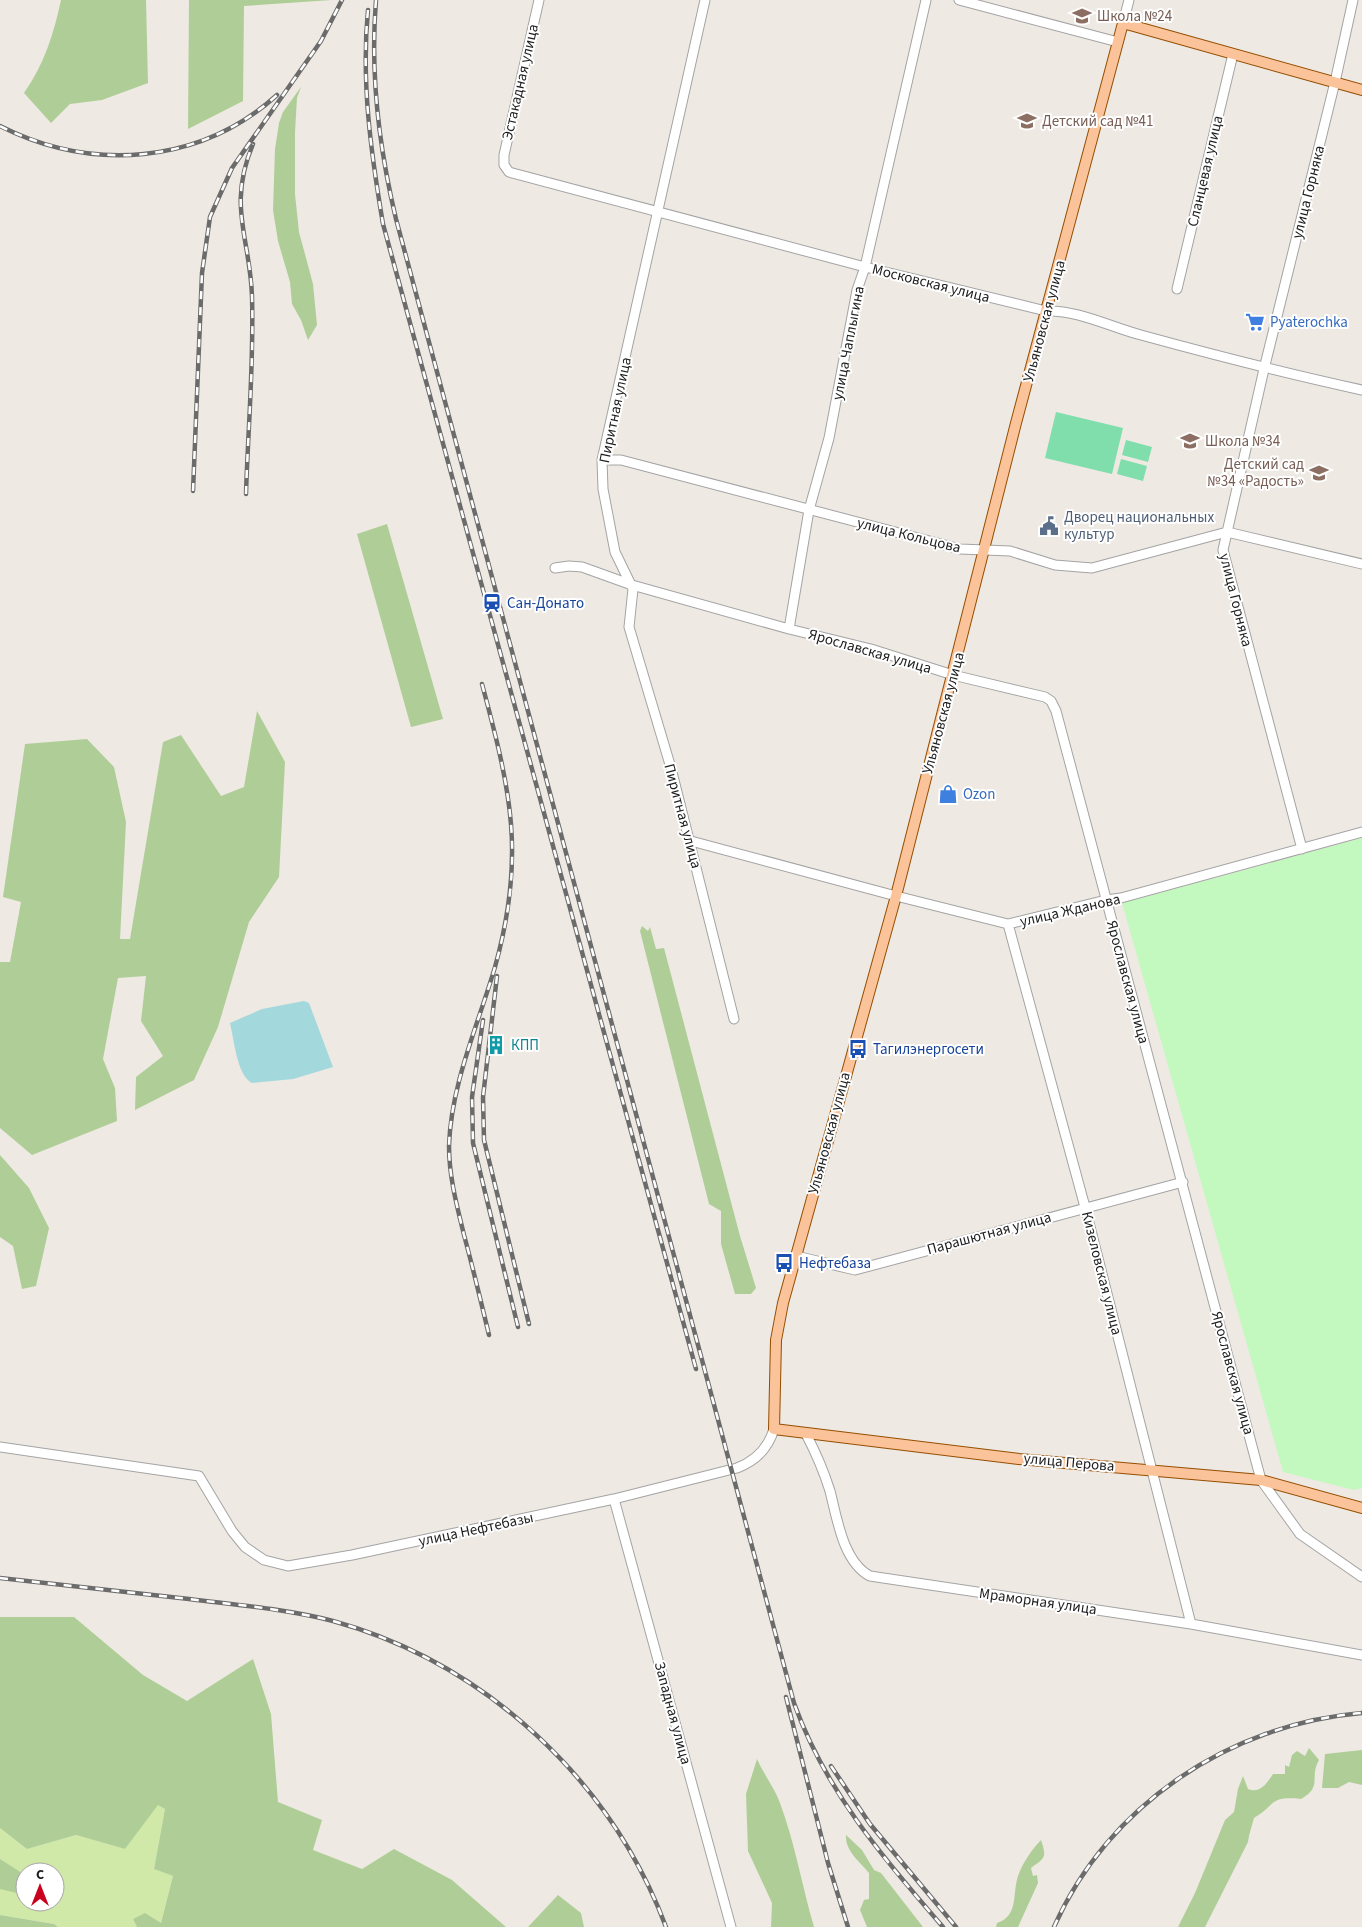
<svg xmlns="http://www.w3.org/2000/svg" width="1362" height="1927" font-family="'Source Sans 3',sans-serif">
	<style>
		.grass { fill: #d1e9a8; fill-rule: evenodd }
		.forest { fill: #afce97 }
		.park { fill: #c3f9bf }
		.pitch { fill: #80deac }
		.water { fill: #a3d8dc }
		.lines { fill: none; stroke-linecap: round; stroke-linejoin: round }
		.minor-casing { stroke: #a4a4a4; stroke-width: 11 }
		.major-casing { stroke: #954e00; stroke-width: 12 }
		.minor { stroke: #fff; stroke-width: 9 }
		.major { stroke: #fbc39a; stroke-width: 10 }
		.rail-casing { stroke: #6b6b6b; stroke-width: 4.5 }
		.rail { stroke: #fff; stroke-width: 2.5; stroke-dasharray: 8; stroke-linecap: butt }
		.labels { text-anchor: middle; stroke-width: 4; stroke-linejoin: round; paint-order: stroke }
		.education-label { font-size: 15px; fill: #785e54; stroke: #fff; text-anchor: start }
		.street-label { font-size: 15px; fill: #1d1d1d; stroke: #fff }
		.shop-label { font-size: 15px; fill: #366cbe; stroke: #fff; text-anchor: start }
		.service-label { font-size: 15px; fill: #4e5e75; stroke: #fff; text-anchor: start }
		.transit-label { font-size: 15px; fill: #164399; stroke: #fff; text-anchor: start }
		.culture-label { font-size: 15px; fill: #0d838f; stroke: #fff; text-anchor: start }
	</style>
	<rect width="100%" height="100%" fill="#eee9e3"/>
	<path class="grass" d="M 158,1804 L 165,1809 L 154,1869 L 173,1876 L 161,1923 L 133,1919 L 137,1927 L 58,1927 L 54,1924 L 0,1915 L 0,1828 L 27,1849 L 76,1835 L 125,1849 ZM 25,1872 L 55,1872 L 55,1902 L 25,1902 Z"/>
	<path class="forest" d="M 61,0 L 146,0 L 148,83 L 102,100 L 70,104 L 51,123 L 24,93 C 44,65 54,33 61,0 Z
		M 189,0 L 332,0 L 244,6 L 243,101 L 188,129 Z
		M 301,87 L 297,98 L 295,132 L 295,194 L 299,232 L 313,284 L 317,325 L 308,340 L 301,320 L 292,304 L 290,282 L 278,241 L 273,210 L 275,149 L 279,123 L 283,112 Z
		M 387,524 L 443,719 L 411,727 L 357,534 Z
		M 257,711 L 285,762 L 279,877 L 249,922 L 218,1027 L 194,1080 L 135,1110 L 136,1077 L 163,1056 L 141,1021 L 146,976 L 118,978 L 103,1059 L 115,1088 L 117,1121 L 32,1155 L 0,1128 L 0,962 L 10,962 L 21,902 L 3,897 L 25,744 L 87,739 L 114,767 L 126,822 L 120,939 L 130,939 L 163,742 L 181,735 L 221,796 L 244,787 Z
		M 642,926 L 648,931 L 650,927 L 656,949 L 664,948 L 740,1236 L 756,1288 L 751,1294 L 735,1294 L 721,1244 L 721,1211 L 709,1204 L 640,931 Z
		M 0,1155 L 29,1188 L 49,1228 L 36,1286 L 22,1289 L 13,1246 L 0,1237 Z
		M 0,1617 L 74,1617 L 143,1675 L 187,1701 L 253,1659 L 271,1714 L 278,1802 L 322,1820 L 313,1850 L 362,1869 L 394,1849 L 452,1880 L 506,1927 L 137,1927 L 133,1919 L 145,1913 L 161,1923 L 173,1876 L 154,1869 L 165,1809 L 158,1805 L 125,1849 L 76,1835 L 27,1849 L 0,1828 Z
		M 1309,1748 L 1319,1760 C 1309,1777 1323,1787 1301,1799 C 1269,1796 1277,1804 1254,1818 C 1252,1826 1249,1833 1248,1842 L 1205,1927 L 1178,1927 L 1195,1893 L 1225,1820 L 1234,1812 L 1238,1789 L 1243,1776 L 1248,1789 C 1260,1794 1267,1783 1273,1774 L 1285,1774 L 1285,1765 L 1289,1767 L 1292,1755 L 1297,1751 L 1305,1756 Z
		M 1362,1750 L 1362,1785 L 1349,1782 L 1338,1788 L 1322,1788 L 1325,1754 Z
		M 757,1759 C 764,1775 774,1787 780,1803 C 795,1843 802,1886 814,1927 L 771,1927 L 772,1903 L 748,1851 L 746,1794 Z
		M 846,1835 L 862,1850 L 874,1870 L 881,1873 L 923,1927 L 867,1927 L 860,1910 L 864,1900 L 869,1899 L 869,1873 C 859,1861 845,1851 846,1835 Z
		M 1041,1840 C 1047,1858 1045,1858 1031,1868 L 1033,1876 L 1037,1875 L 1038,1883 L 1018,1927 L 996,1927 L 997,1923 C 1019,1916 1012,1894 1018,1876 C 1022,1864 1032,1849 1041,1840 Z
		M 0,1859 L 25,1875 L 25,1895 L 0,1889 Z
		M 558,1895 L 581,1913 L 584,1927 L 528,1927 Z
		M 0,1915 L 54,1924 L 58,1927 L 0,1927 Z"/>
	<path class="park" d="M 1362,838 L 1362,1488 L 1354,1490 L 1283,1472 L 1122,903 Z"/>
	<path class="pitch" d="M 1056,412 L 1123,428 L 1112,474 L 1045,458 Z
		M 1126,440 L 1152,447 L 1148,462 L 1122,455 Z
		M 1121,459 L 1147,466 L 1143,481 L 1117,474 Z"/>
	<path class="water" d="M 304,1001 L 309,1003 L 333,1067 L 293,1079 L 252,1083 C 237,1076 234,1039 230,1023 L 262,1009 Z"/>
	<g class="lines">
		<g class="minor-casing">
			<path id="minor" d="M 539,0 L 504,155 L 504,165 L 509,172 L 865,267 L 1046,311 C 1079,310 1110,327 1141,335 C 1214,355 1288,374 1362,390
				M 705,0 L 602,460 L 603,489 L 615,552 L 633,589 L 629,627 L 671,768 L 734,1019
				M 959,0 L 1118,42
				M 1123,23 L 1129,0
				M 1177,289 L 1233,54
				M 602,460 L 621,460 L 960,549 L 1010,551 L 1055,565 L 1092,568 L 1227,532 L 1362,564
				M 555,568 L 569,566 L 582,567 L 632,585 L 789,629 L 871,649 L 953,675 L 1045,697 L 1051,701 L 1056,711 L 1261,1480 L 1300,1534 L 1362,1577
				M 789,629 L 809,510 L 829,438 L 857,290 L 865,267 L 926,0
				M 691,841 L 896,896 L 1008,924 L 1106,900 L 1121,898 L 1362,832
				M 1302,849 L 1223,550 L 1264,369 L 1335,82 L 1353,0
				M 1008,924 L 1085,1207 L 1191,1624
				M 796,1256 L 855,1270 L 1183,1182
				M 806,1434 C 816,1453 824,1472 830,1491 C 837,1518 843,1562 870,1576 L 1191,1624 L 1362,1655
				M 0,1447 L 199,1476 L 232,1531 L 245,1547 L 264,1560 L 288,1566 L 352,1555 L 614,1499 L 737,1468 C 756,1461 768,1449 774,1429
				M 614,1499 L 731,1927"/>
		</g>
		<g class="major-casing">
			<path id="major" d="M 1362,90 L 1123,23 L 1016,423 L 896,896 L 783,1303 L 776,1340 L 774,1429 L 1019,1459 L 1261,1480 L 1362,1508"/>
		</g>
		<use href="#minor" class="minor"/>
		<use href="#major" class="major"/>
		<g class="rail-casing">
			<path id="rail" d="M 376,0 C 370,73 379,148 396,219 L 794,1703 C 825,1790 883,1858 943,1927
				M 368,10 C 361,82 371,153 383,224 L 696,1369
				M 0,126 C 91,172 200,165 277,95
				M 193,491 L 202,273 L 210,217 L 232,168 L 321,41 L 342,0
				M 246,494 C 248,428 254,362 252,296 C 250,237 227,206 253,144
				M 482,684 C 511,792 526,856 495,967 C 478,1025 451,1084 449,1146 C 449,1177 457,1206 464,1235 C 473,1268 481,1302 489,1335
				M 497,976 L 483,1097 L 484,1140 L 529,1324
				M 483,1020 L 472,1097 L 473,1143 L 518,1327
				M 0,1578 C 63,1585 126,1592 189,1599 C 237,1605 286,1609 333,1621 C 485,1663 611,1780 666,1927
				M 786,1697 L 828,1863 L 848,1927
				M 831,1766 L 870,1824 L 956,1927
				M 1054,1927 C 1108,1805 1230,1724 1362,1713"/>
		</g>
		<use href="#rail" class="rail"/>
	</g>
	<defs>
		<g id="school-bare" transform="scale(1.5)"><path d="M0-5L7-2L0 1L-7-2ZM-4 1L0 2.5L4 1V4Q0 6-4 4Z" fill="#8d6e63" stroke="#fff" stroke-width="2.5" paint-order="stroke"/></g>
		<g id="supermarket-bare" transform="scale(1.5)"><path d="M-6-5.5h2.5l.6 2H6L4.5 2H-2.5L-4.4-4H-6ZM-1.5 3.2a1.3 1.3 0 1 0 .1 0ZM3 3.2a1.3 1.3 0 1 0 .1 0Z" fill="#3f7fe0" stroke="#fff" stroke-width="2.5" paint-order="stroke"/></g>
		<g id="civic-bare" transform="scale(1.5)"><path d="M-.6-6.5H3V-4.5H.6V-3L4-1V1h2V6H-6V1h2V-1L-.6-3ZM-1.2 2.5V6h2.4V2.5Z" fill="#5c6f8a" stroke="#fff" stroke-width="2.5" paint-order="stroke"/></g>
		<g id="station-bare" transform="scale(1.5)"><path d="M-3-6H3Q5-6 5-4V2Q5 4 3 4L4.5 6H3L1.5 4h-3L-3 6H-4.5L-3 4Q-5 4-5 2V-4Q-5-6-3-6ZM-3.5-4v3h7v-3ZM-3.5 1v1.5H-2V1ZM2 1v1.5H3.5V1Z" fill="#1a4fb4" stroke="#fff" stroke-width="2.5" paint-order="stroke"/></g>
		<g id="shop-bare" transform="scale(1.5)"><path d="M-5-2.5h2.3a2.7 3.5 0 0 1 5.4 0H5L5.5 6h-11ZM-1.5-2.5h3a1.5 2.3 0 0 0-3 0Z" fill="#3f7fe0" stroke="#fff" stroke-width="2.5" paint-order="stroke"/></g>
		<g id="building-bare" transform="scale(1.5)"><path d="M-4-6H4V6H1V3H-1V6H-4ZM-2.5-4.3h1.7v1.8h-1.7ZM.8-4.3h1.7v1.8H.8ZM-2.5-1h1.7V.8h-1.7ZM.8-1h1.7V.8H.8Z" fill="#0f9aa8" stroke="#fff" stroke-width="2.5" paint-order="stroke"/></g>
		<g id="bus-bare" transform="scale(1.5)"><path d="M-5-6H5V4H4V6H2V4H-2V6H-4V4H-5ZM-3.5-4V0h7V-4ZM-3.5 1.2v1.5H-2V1.2ZM2 1.2v1.5H3.5V1.2Z" fill="#1a4fb4" stroke="#fff" stroke-width="2.5" paint-order="stroke"/></g>
	</defs>
	<g fill-rule="evenodd">
		<use href="#school-bare" x="1082" y="16"/>
		<use href="#school-bare" x="1027" y="121"/>
		<use href="#supermarket-bare" x="1255" y="322"/>
		<use href="#school-bare" x="1190" y="441"/>
		<use href="#school-bare" x="1319" y="473"/>
		<use href="#civic-bare" x="1049" y="526"/>
		<use href="#station-bare" x="492" y="603"/>
		<use href="#shop-bare" x="948" y="794"/>
		<use href="#building-bare" x="496" y="1045"/>
		<use href="#bus-bare" x="858" y="1049"/>
		<use href="#bus-bare" x="784" y="1263"/>
	</g>
	<g class="labels">
		<g class="education-label">
			<text x="1097" y="21">Школа №24</text>
			<text x="1042" y="126">Детский сад №41</text>
			<text x="1205" y="446">Школа №34</text>
			<text x="1304" y="469" text-anchor="end">Детский сад<tspan x="1304" dy="17">№34 «Радость»</tspan></text>
		</g>
		<g class="street-label">
			<text transform="translate(520 82) rotate(-77)" y="5">Эстакадная улица</text>
			<text transform="translate(1205 171) rotate(-77)" y="5">Сланцевая улица</text>
			<text transform="translate(1308 192) rotate(-76)" y="5">улица Горняка</text>
			<text transform="translate(931 283) rotate(14)" y="5">Московская улица</text>
			<text transform="translate(1044 321) rotate(-75)" y="5">Ульяновская улица</text>
			<text transform="translate(848 343) rotate(-79)" y="5">улица Чаплыгина</text>
			<text transform="translate(615 410) rotate(-78)" y="5">Пиритная улица</text>
			<text transform="translate(909 535) rotate(14)" y="5">улица Кольцова</text>
			<text transform="translate(1236 600) rotate(76)" y="5">улица Горняка</text>
			<text transform="translate(870 651) rotate(16)" y="5">Ярославская улица</text>
			<text transform="translate(943 713) rotate(-75)" y="5">Ульяновская улица</text>
			<text transform="translate(683 816) rotate(75)" y="5">Пиритная улица</text>
			<text transform="translate(1070 910) rotate(-13)" y="5">улица Жданова</text>
			<text transform="translate(1128 982) rotate(75)" y="5">Ярославская улица</text>
			<text transform="translate(829 1133) rotate(-75)" y="5">Ульяновская улица</text>
			<text transform="translate(989 1233) rotate(-15)" y="5">Парашютная улица</text>
			<text transform="translate(1102 1273) rotate(76)" y="5">Кизеловская улица</text>
			<text transform="translate(1233 1373) rotate(75)" y="5">Ярославская улица</text>
			<text transform="translate(1069 1462) rotate(5)" y="5">улица Перова</text>
			<text transform="translate(476 1529) rotate(-12)" y="5">улица Нефтебазы</text>
			<text transform="translate(1038 1601) rotate(8)" y="5">Мраморная улица</text>
			<text transform="translate(673 1713) rotate(75)" y="5">Западная улица</text>
		</g>
		<g class="shop-label">
			<text x="1270" y="327">Pyaterochka</text>
			<text x="963" y="799">Ozon</text>
		</g>
		<g class="service-label">
			<text x="1064" y="522">Дворец национальных<tspan x="1064" dy="17">культур</tspan></text>
		</g>
		<g class="transit-label">
			<text x="507" y="608">Сан-Донато</text>
			<text x="873" y="1054">Тагилэнергосети</text>
			<text x="799" y="1268">Нефтебаза</text>
		</g>
		<g class="culture-label">
			<text x="511" y="1050">КПП</text>
		</g>
	</g>
	<g transform="translate(40 1887)"><circle r="24" fill="#ffffff" stroke="#a5a5a5"/>
	<path d="M0-4L9 19L0 12L-9 19Z" fill="#c9001e"/>
	<text y="-8" font-size="14" font-weight="bold" text-anchor="middle" fill="#1d1d1d">С</text>
	</g>
</svg>
